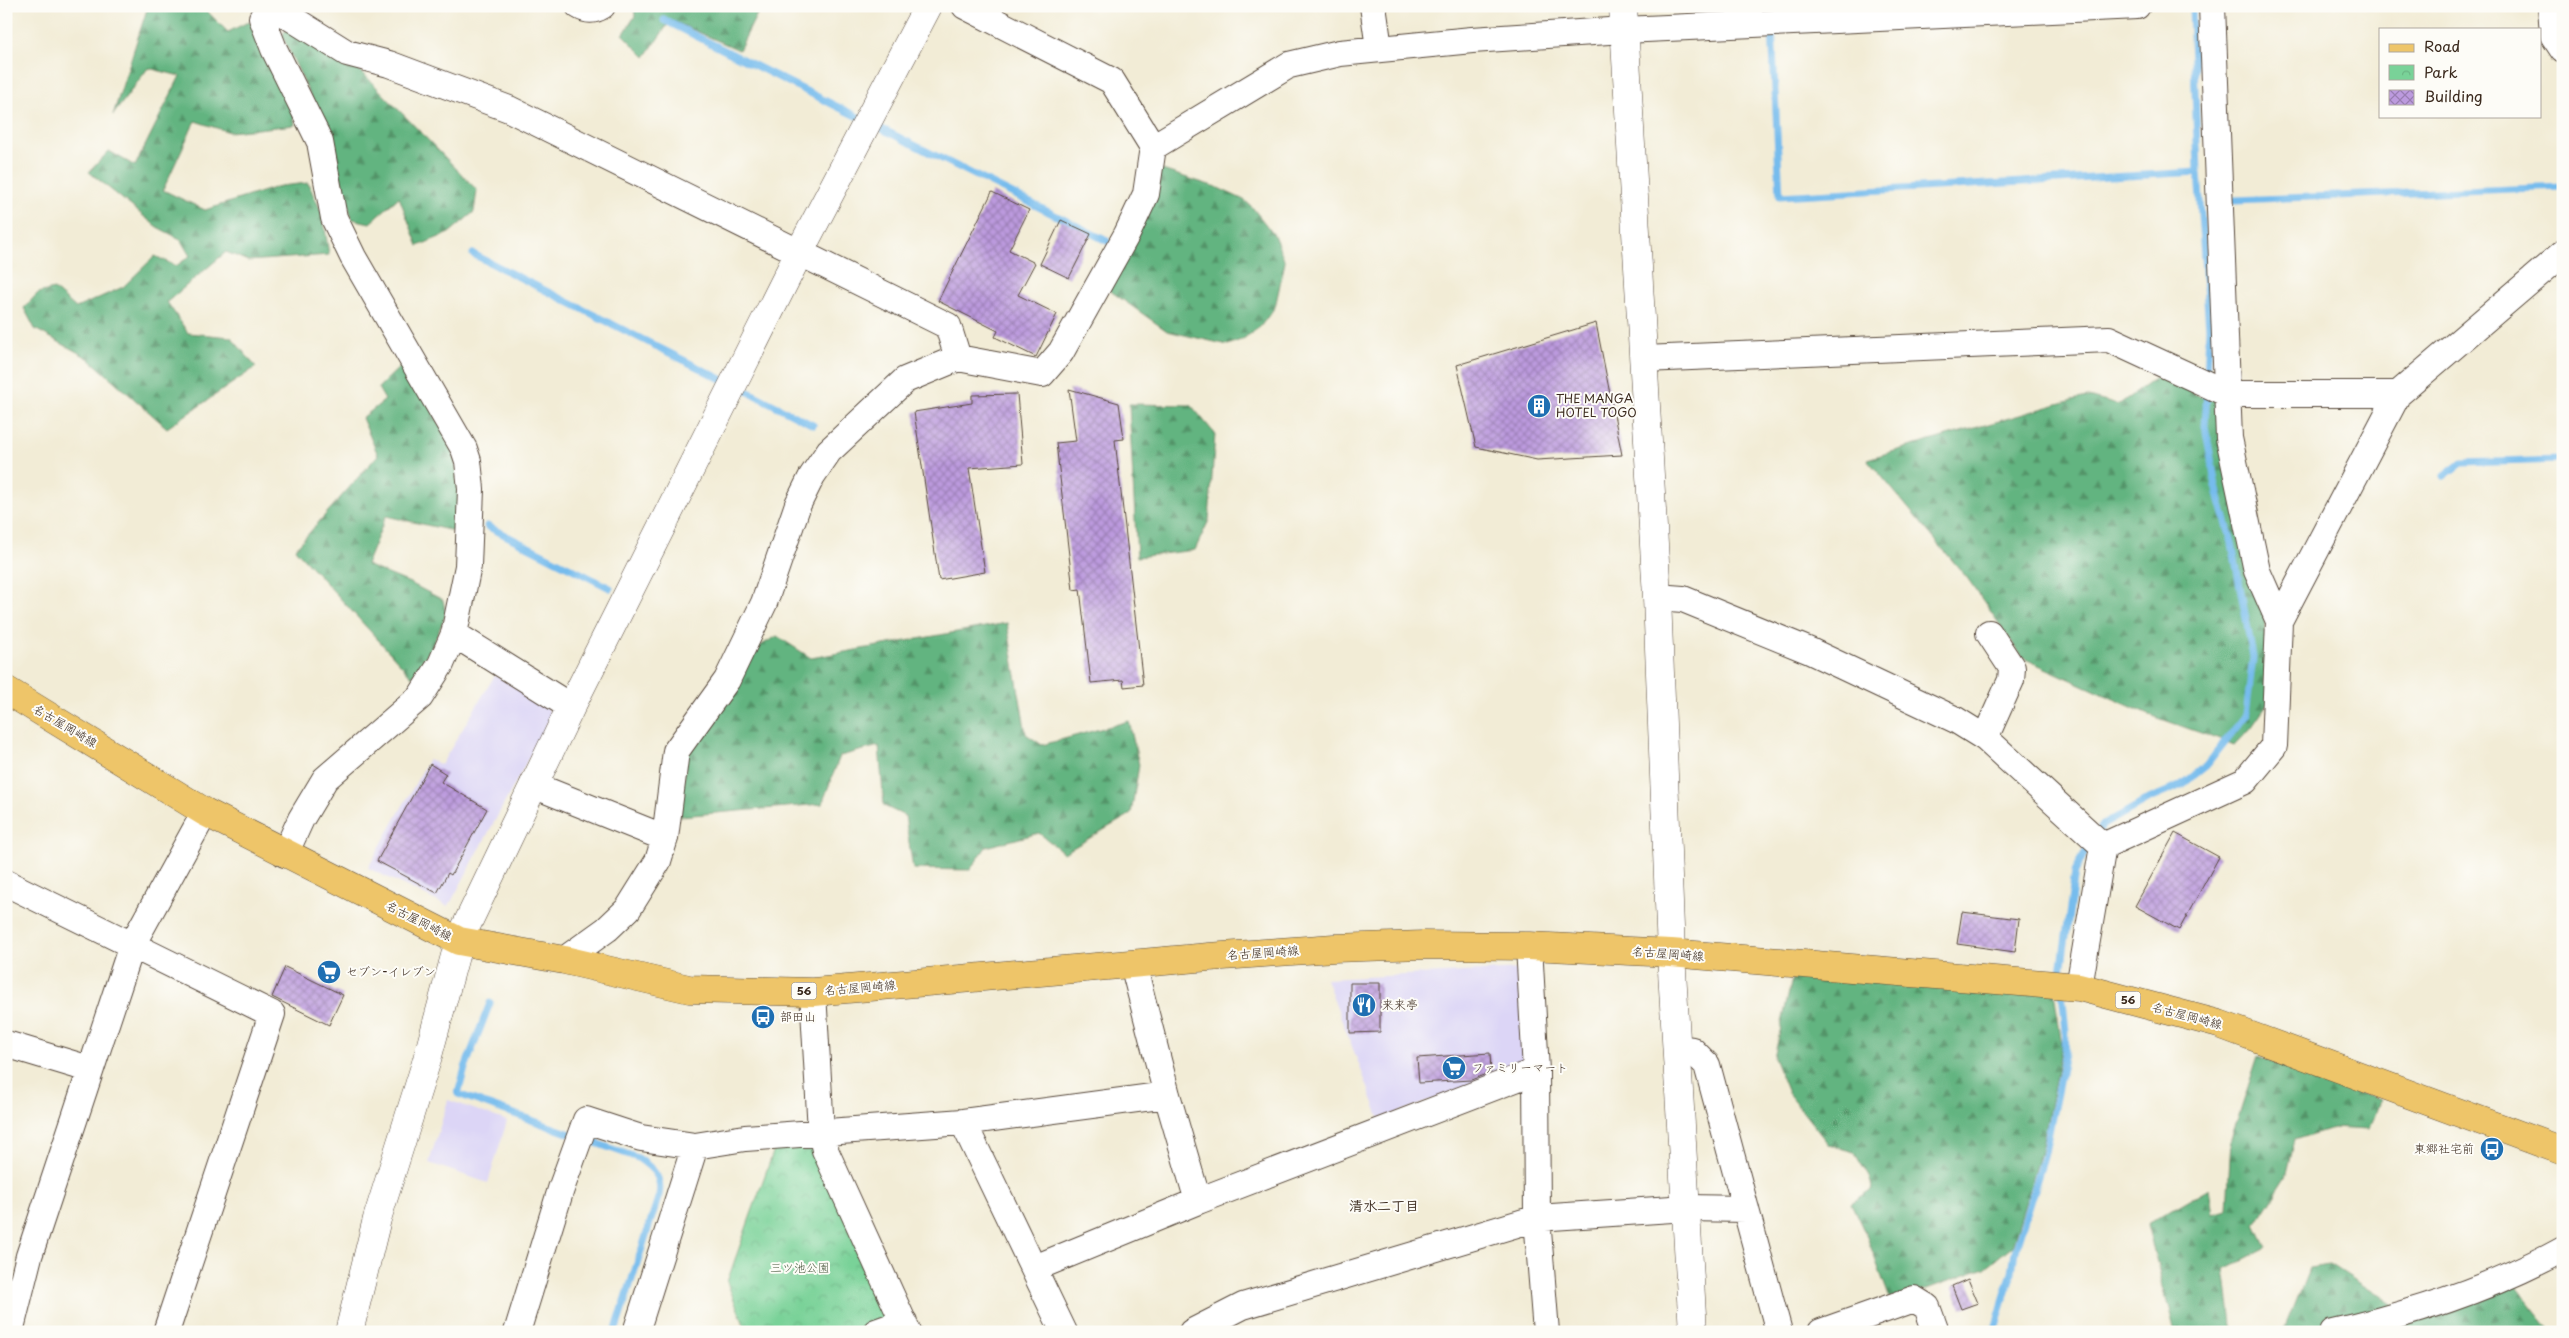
<svg xmlns="http://www.w3.org/2000/svg" width="2569" height="1338" font-family="'Playpen Sans','Klee One',sans-serif">
	<style>
		.built { fill: #dcd5f6 }
		.forest { fill: url(#forest-firs); stroke: #4e6f4f }
		.park { fill: url(#park-crowns); stroke: #5a7e5b }
		.lines { fill: none; stroke-linecap: round; stroke-linejoin: round }
		.stream { stroke: #76bced; stroke-width: 7 }
		.building { fill: url(#building-cross-hatch) }
		.minor-casing { stroke: #56473a; stroke-width: 28 }
		.tertiary-casing { stroke: #56473a; stroke-width: 29 }
		.primary-casing { stroke: #56473a; stroke-width: 29 }
		.minor { stroke: #fff; stroke-width: 26 }
		.tertiary { stroke: #fff; stroke-width: 28 }
		.primary { stroke: #eec569; stroke-width: 28 }
		.labels { text-anchor: middle; stroke-width: 4; stroke-linejoin: round; paint-order: stroke }
		.shield { fill: #fdfcf7; stroke: #75695f; stroke-width: 1 }
		.shield-label { font-size: 11px; font-weight: bold; fill: #3b2a1e }
		.poi-label { font-size: 12px; fill: #3b2a1e; stroke: #fdfcf7; text-anchor: start }
		.street-label { font-size: 12px; fill: #3b2a1e; stroke: #fdfcf7 }
		.park-label { font-size: 12px; fill: #4e5c43; stroke: #fdfcf7 }
		.neighbourhood-label { font-size: 14px; font-weight: bold; fill: #3b2a1e; stroke: #fdfcf7 }
	</style>
	<defs>
		<pattern id="forest-firs" width="22" height="20" patternUnits="userSpaceOnUse" patternTransform="scale(1.25)"><rect width="22" height="20" fill="#62b480"/><path d="M5 1l3.5 6h-7zM16 11l3.5 6h-7z" fill="#529368"/></pattern>
		<pattern id="park-crowns" width="20" height="18" patternUnits="userSpaceOnUse" patternTransform="scale(1.25)"><rect width="20" height="18" fill="#79d298"/><path d="M2 6a3 3 0 1 1 6 0M12 15a3 3 0 1 1 6 0" fill="none" stroke="#6ab483"/></pattern>
		<pattern id="building-cross-hatch" width="8" height="8" patternUnits="userSpaceOnUse" patternTransform="scale(1.25)"><rect width="8" height="8" fill="#bc9ade"/><path d="M0 0l8 8M0 8l8-8" fill="none" stroke="#9a7eb3"/></pattern>
	</defs>
	<rect width="100%" height="100%" fill="#fdfcf7"/>
	<filter id="ink" filterUnits="userSpaceOnUse"><feTurbulence type="fractalNoise" baseFrequency=".02" numOctaves="2"/><feDisplacementMap in="SourceGraphic" scale="10" xChannelSelector="R" yChannelSelector="G"/><feConvolveMatrix kernelMatrix="1 2 1 2 8 2 1 2 1" color-interpolation-filters="sRGB"/></filter>
	<filter id="wash" filterUnits="userSpaceOnUse"><feTurbulence type="fractalNoise" baseFrequency=".0096" numOctaves="4" result="noise"/><feDisplacementMap in="SourceGraphic" scale="20" xChannelSelector="R" yChannelSelector="G"/><feGaussianBlur stdDeviation="1.12" result="paint"/><feColorMatrix in="noise" values="0 0 0 0 0 0 0 0 0 0 0 0 0 0 0 0 0 1.4 0 .05"/><feComposite in="paint" operator="in"/></filter>
	<g filter="url(#wash)">
		<rect width="100%" height="100%" fill="#f2ecd6"/>
		<path class="built" d="M 495,675 L 542,700 L 552,715 L 451,902 L 447,906 L 368,868 L 429,759 L 441,765 Z
			M 1522,969 L 1528,1060 L 1520,1068 L 1380,1119 L 1326,979 Z
			M 448,1100 L 507,1121 L 488,1183 L 429,1163 Z"/>
		<path class="forest" d="M 148,6 L 202,6 L 228,32 L 250,21 L 293,102 L 295,125 L 229,132 L 195,121 L 163,190 L 205,210 L 280,186 L 308,183 L 323,215 L 329,255 L 248,261 L 226,252 L 167,302 L 188,333 L 231,337 L 256,367 L 167,428 L 88,358 L 35,329 L 24,308 L 38,293 L 54,289 L 76,308 L 123,287 L 155,256 L 176,266 L 190,256 L 180,239 L 157,227 L 89,172 L 109,151 L 135,166 L 180,76 L 148,68 L 113,115 Z
			M 634,6 L 761,6 L 739,50 L 671,20 L 645,57 L 623,35 L 635,16 Z
			M 290,25 L 350,60 L 477,190 L 474,212 L 449,233 L 418,246 L 399,197 L 370,223 L 352,219 L 330,138 L 282,35 Z
			M 1159,169 L 1216,187 L 1244,200 L 1252,207 L 1274,235 L 1285,262 L 1275,307 L 1260,327 L 1243,339 L 1228,345 L 1167,331 L 1109,290 Z
			M 405,362 L 452,445 L 460,487 L 458,532 L 386,516 L 366,565 L 410,583 L 443,600 L 446,614 L 432,647 L 412,677 L 295,549 L 378,455 L 362,418 L 385,400 L 378,388 Z
			M 2160,375 L 2197,395 L 2220,399 L 2263,606 L 2267,642 L 2270,701 L 2251,728 L 2235,745 L 2147,714 L 2023,658 L 1968,579 L 1867,459 L 2072,400 L 2088,397 L 2118,405 Z
			M 1129,404 L 1191,405 L 1215,434 L 1209,520 L 1195,550 L 1137,557 Z
			M 1007,623 L 1026,734 L 1042,745 L 1129,721 L 1139,765 L 1131,814 L 1064,853 L 1039,833 L 986,847 L 970,870 L 913,869 L 905,816 L 884,806 L 879,746 L 840,756 L 822,804 L 680,816 L 687,754 L 753,650 L 777,636 L 811,658 Z
			M 1794,970 L 2054,991 L 2062,1047 L 2040,1155 L 2012,1246 L 1985,1268 L 1915,1293 L 1890,1299 L 1867,1237 L 1851,1203 L 1873,1189 L 1869,1177 L 1854,1152 L 1829,1145 L 1788,1093 L 1774,1058 Z
			M 2258,1056 L 2379,1100 L 2369,1130 L 2332,1128 L 2295,1140 L 2286,1177 L 2256,1224 L 2267,1247 L 2224,1269 L 2232,1332 L 2175,1332 L 2147,1224 L 2209,1188 L 2213,1214 L 2227,1210 L 2231,1139 Z
			M 2330,1264 L 2409,1315 L 2513,1282 L 2553,1332 L 2284,1332 L 2310,1267 Z"/>
		<path class="park" d="M 804,1143 L 817,1152 L 889,1308 L 885,1319 L 850,1332 L 747,1332 L 727,1282 L 775,1147 Z"/>
		<g class="lines">
			<path class="stream" d="M 1771,6 L 1780,196 L 2198,172
				M 2192,6 L 2198,172 L 2209,328 L 2207,378
				M 664,20 L 862,119
				M 872,124 L 1107,241
				M 2235,200 L 2563,187
				M 473,254 L 729,383
				M 739,387 L 813,425
				M 2444,476 L 2461,463 L 2563,460
				M 487,526 L 610,588
				M 2097,833 L 2103,825 L 2149,799 L 2182,785 L 2206,766 L 2246,715 L 2253,657 L 2232,543 L 2216,486 L 2205,426 L 2207,391
				M 2060,979 L 2075,872 L 2090,842
				M 490,1003 L 465,1068 L 458,1094 L 638,1158 C 651,1167 663,1176 659,1195 L 615,1332
				M 1994,1332 L 2012,1272 L 2015,1251 L 2044,1157 L 2065,1053 L 2066,1031 L 2062,992"/>
		</g>
		<g id="blocks">
			<path class="building" d="M 992,192 L 1029,210 L 1009,250 L 1035,263 L 1018,295 L 1057,314 L 1036,357 L 995,337 L 998,331 L 938,301 Z
				M 1061,220 L 1091,234 L 1069,278 L 1040,264 Z
				M 1596,323 L 1622,455 L 1537,460 L 1476,447 L 1457,365 Z
				M 1069,389 L 1119,403 L 1124,439 L 1115,440 L 1143,685 L 1124,687 L 1123,680 L 1091,683 L 1080,589 L 1073,590 L 1056,443 L 1076,441 Z
				M 1017,394 L 1023,464 L 969,468 L 985,572 L 939,580 L 914,412 L 972,403 L 972,395 Z
				M 430,764 L 446,774 L 441,782 L 487,809 L 451,875 L 448,873 L 437,893 L 377,861 Z
				M 2175,833 L 2219,857 L 2179,930 L 2135,906 Z
				M 1962,912 L 2019,919 L 2015,952 L 1957,944 Z
				M 285,967 L 343,995 L 329,1025 L 272,997 Z
				M 1350,983 L 1380,983 L 1380,1032 L 1350,1033 Z
				M 1490,1053 L 1491,1072 L 1471,1080 L 1419,1083 L 1417,1058 Z
				M 1968,1279 L 1978,1303 L 1961,1309 L 1952,1286 Z"/>
		</g>
	</g>
	<g filter="url(#ink)">
		<use href="#blocks" fill-opacity="0" stroke="#56473a" stroke-width="1"/>
		<g class="lines">
			<g class="minor-casing">
				<path id="minor" d="M 270,6 L 262,18 L 274,49 L 320,142 L 334,218 L 353,257 L 464,449 L 468,461 L 471,489 L 468,566 L 454,634 L 441,664 L 420,697 L 325,779 L 301,819 L 285,854
					M 272,6 L 347,53 L 389,64 L 509,109 L 948,326 L 958,358
					M 579,6 C 587,11 594,11 602,6
					M 1373,6 L 1379,48
					M 2212,6 L 2229,438 L 2257,571 L 2279,621
					M 2551,6 L 2553,35 L 2563,50
					M 1153,147 L 1289,65 L 1340,53 L 1472,40 L 1624,30 L 2137,6
					M 1644,359 L 2109,339 L 2228,394 L 2398,394
					M 1657,597 L 1683,599 L 1810,651 L 1956,720 L 1985,738 L 2103,846
					M 454,634 L 571,707
					M 1985,738 L 2011,680 L 2012,668 L 1989,633
					M 533,785 L 665,838
					M 2103,846 L 2245,781 L 2274,746 L 2279,621 L 2398,394 L 2563,253
					M 6,883 L 272,1014 L 166,1332
					M 1529,946 L 1536,1071 L 1537,1218 L 1546,1332
					M 564,960 L 607,929 L 628,909 L 658,861 L 665,838 L 676,751 L 727,680 L 764,603 L 798,504 L 812,476 L 829,451 L 905,380 L 958,358 L 1042,374 L 1061,352 L 1127,234 L 1146,194 L 1153,147 L 1112,81 L 965,6
					M 1133,964 L 1167,1095 L 1198,1201
					M 2079,987 L 2103,846
					M 813,992 L 821,1131 L 825,1150 L 908,1332
					M 6,1044 L 89,1069
					M 1677,1048 L 1692,1050 L 1707,1065 L 1779,1332
					M 963,1122 L 1064,1332
					M 1035,1268 L 1198,1201 L 1536,1071
					M 10,1332 L 29,1256 L 132,945 L 205,812
					M 517,1332 L 561,1189 L 586,1120 L 641,1138 L 695,1146 L 745,1138 L 963,1122 L 1167,1095
					M 636,1332 L 695,1146
					M 876,1332 L 904,1322
					M 1192,1332 L 1243,1306 L 1537,1218 L 1687,1208 L 1746,1209
					M 1821,1332 L 1914,1299 L 1927,1307 L 1936,1332
					M 2333,1332 C 2412,1314 2492,1288 2563,1249"/>
			</g>
			<g class="tertiary-casing">
				<path id="tertiary" d="M 1623,6 L 1657,597 L 1671,953 L 1693,1332
					M 349,1332 L 377,1219 L 426,1063 L 459,941 L 571,707 L 800,251 L 928,6"/>
			</g>
			<g class="primary-casing">
				<path id="primary" d="M 6,690 L 205,812 L 459,941 L 564,960 L 689,989 L 813,992 L 1209,957 L 1334,948 L 1423,945 L 1529,946 L 1671,953 L 2079,987 L 2219,1024 L 2563,1151"/>
			</g>
			<use href="#minor" class="minor"/>
			<use href="#tertiary" class="tertiary"/>
			<use href="#primary" class="primary"/>
		</g>
	</g>
	<defs>
		<g id="building-disc" transform="scale(1.25)"><circle r="9.5" fill="#1f6fb2" stroke="#fdfcf7"/><path d="M-4-6H4V6H1V3H-1V6H-4ZM-2.5-4.3h1.7v1.8h-1.7ZM.8-4.3h1.7v1.8H.8ZM-2.5-1h1.7V.8h-1.7ZM.8-1h1.7V.8H.8Z" fill="#fff"/></g>
		<g id="supermarket-disc" transform="scale(1.25)"><circle r="9.5" fill="#1f6fb2" stroke="#fdfcf7"/><path d="M-6-5.5h2.5l.6 2H6L4.5 2H-2.5L-4.4-4H-6ZM-1.5 3.2a1.3 1.3 0 1 0 .1 0ZM3 3.2a1.3 1.3 0 1 0 .1 0Z" fill="#fff"/></g>
		<g id="restaurant-disc" transform="scale(1.25)"><circle r="9.5" fill="#1f6fb2" stroke="#fdfcf7"/><path d="M-5-6h1v4h1v-4h1v4h1v-4h1v5L-1.5 .5V6h-2V.5L-5-1ZM5-6V6H3V1.5H1.5Q1.5-4 5-6Z" fill="#fff"/></g>
		<g id="bus-disc" transform="scale(1.25)"><circle r="9.5" fill="#1f6fb2" stroke="#fdfcf7"/><path d="M-5-6H5V4H4V6H2V4H-2V6H-4V4H-5ZM-3.5-4V0h7V-4ZM-3.5 1.2v1.5H-2V1.2ZM2 1.2v1.5H3.5V1.2Z" fill="#fff"/></g>
	</defs>
	<g fill-rule="evenodd">
		<use href="#building-disc" x="1539" y="406"/>
		<use href="#supermarket-disc" x="329" y="972"/>
		<use href="#restaurant-disc" x="1364" y="1005"/>
		<use href="#bus-disc" x="763" y="1017"/>
		<use href="#supermarket-disc" x="1454" y="1068"/>
		<use href="#bus-disc" x="2492" y="1149"/>
	</g>
	<g class="labels">
		<g class="shield">
			<rect x="791.5" y="982.5" width="25" height="17" rx="4"/>
			<rect x="2115.5" y="991.5" width="25" height="17" rx="4"/>
		</g>
		<g class="shield-label">
			<text x="804" y="995">56</text>
			<text x="2128" y="1004">56</text>
		</g>
		<g class="poi-label">
			<text x="1556" y="403">THE MANGA<tspan x="1556" dy="14">HOTEL TOGO</tspan></text>
			<text x="346" y="976">セブン-イレブン</text>
			<text x="1382" y="1009">来来亭</text>
			<text x="780" y="1021">部田山</text>
			<text x="1472" y="1072">ファミリーマート</text>
			<text x="2474" y="1153" text-anchor="end">東郷社宅前</text>
		</g>
		<g class="street-label">
			<text transform="translate(65 726) rotate(31)" y="4">名古屋岡崎線</text>
			<text transform="translate(419 921) rotate(27)" y="4">名古屋岡崎線</text>
			<text transform="translate(1263 953) rotate(-4)" y="4">名古屋岡崎線</text>
			<text transform="translate(1668 954) rotate(4)" y="4">名古屋岡崎線</text>
			<text transform="translate(860 988) rotate(-5)" y="4">名古屋岡崎線</text>
			<text transform="translate(2187 1016) rotate(15)" y="4">名古屋岡崎線</text>
		</g>
		<g class="park-label">
			<text x="800" y="1272">三ツ池公園</text>
		</g>
		<g class="neighbourhood-label">
			<text x="1384" y="1211">清水二丁目</text>
		</g>
	</g>
	<rect width="2569" height="1338" fill="none" stroke="#fdfcf7" stroke-width="25"/>
	<rect x="2379" y="28" width="162" height="90" fill="#fdfcf7" stroke="#afa8a0"/>
	<rect x="2389" y="44" width="25" height="8" fill="#eec569" stroke="#afa8a0"/>
	<text x="2424" y="52" font-size="15" fill="#3b2a1e">Road</text>
	<rect x="2389" y="65" width="25" height="15" fill="url(#park-crowns)" stroke="#afa8a0"/>
	<text x="2424" y="78" font-size="15" fill="#3b2a1e">Park</text>
	<rect x="2389" y="90" width="25" height="15" fill="url(#building-cross-hatch)" stroke="#afa8a0"/>
	<text x="2424" y="102" font-size="15" fill="#3b2a1e">Building</text>
</svg>
